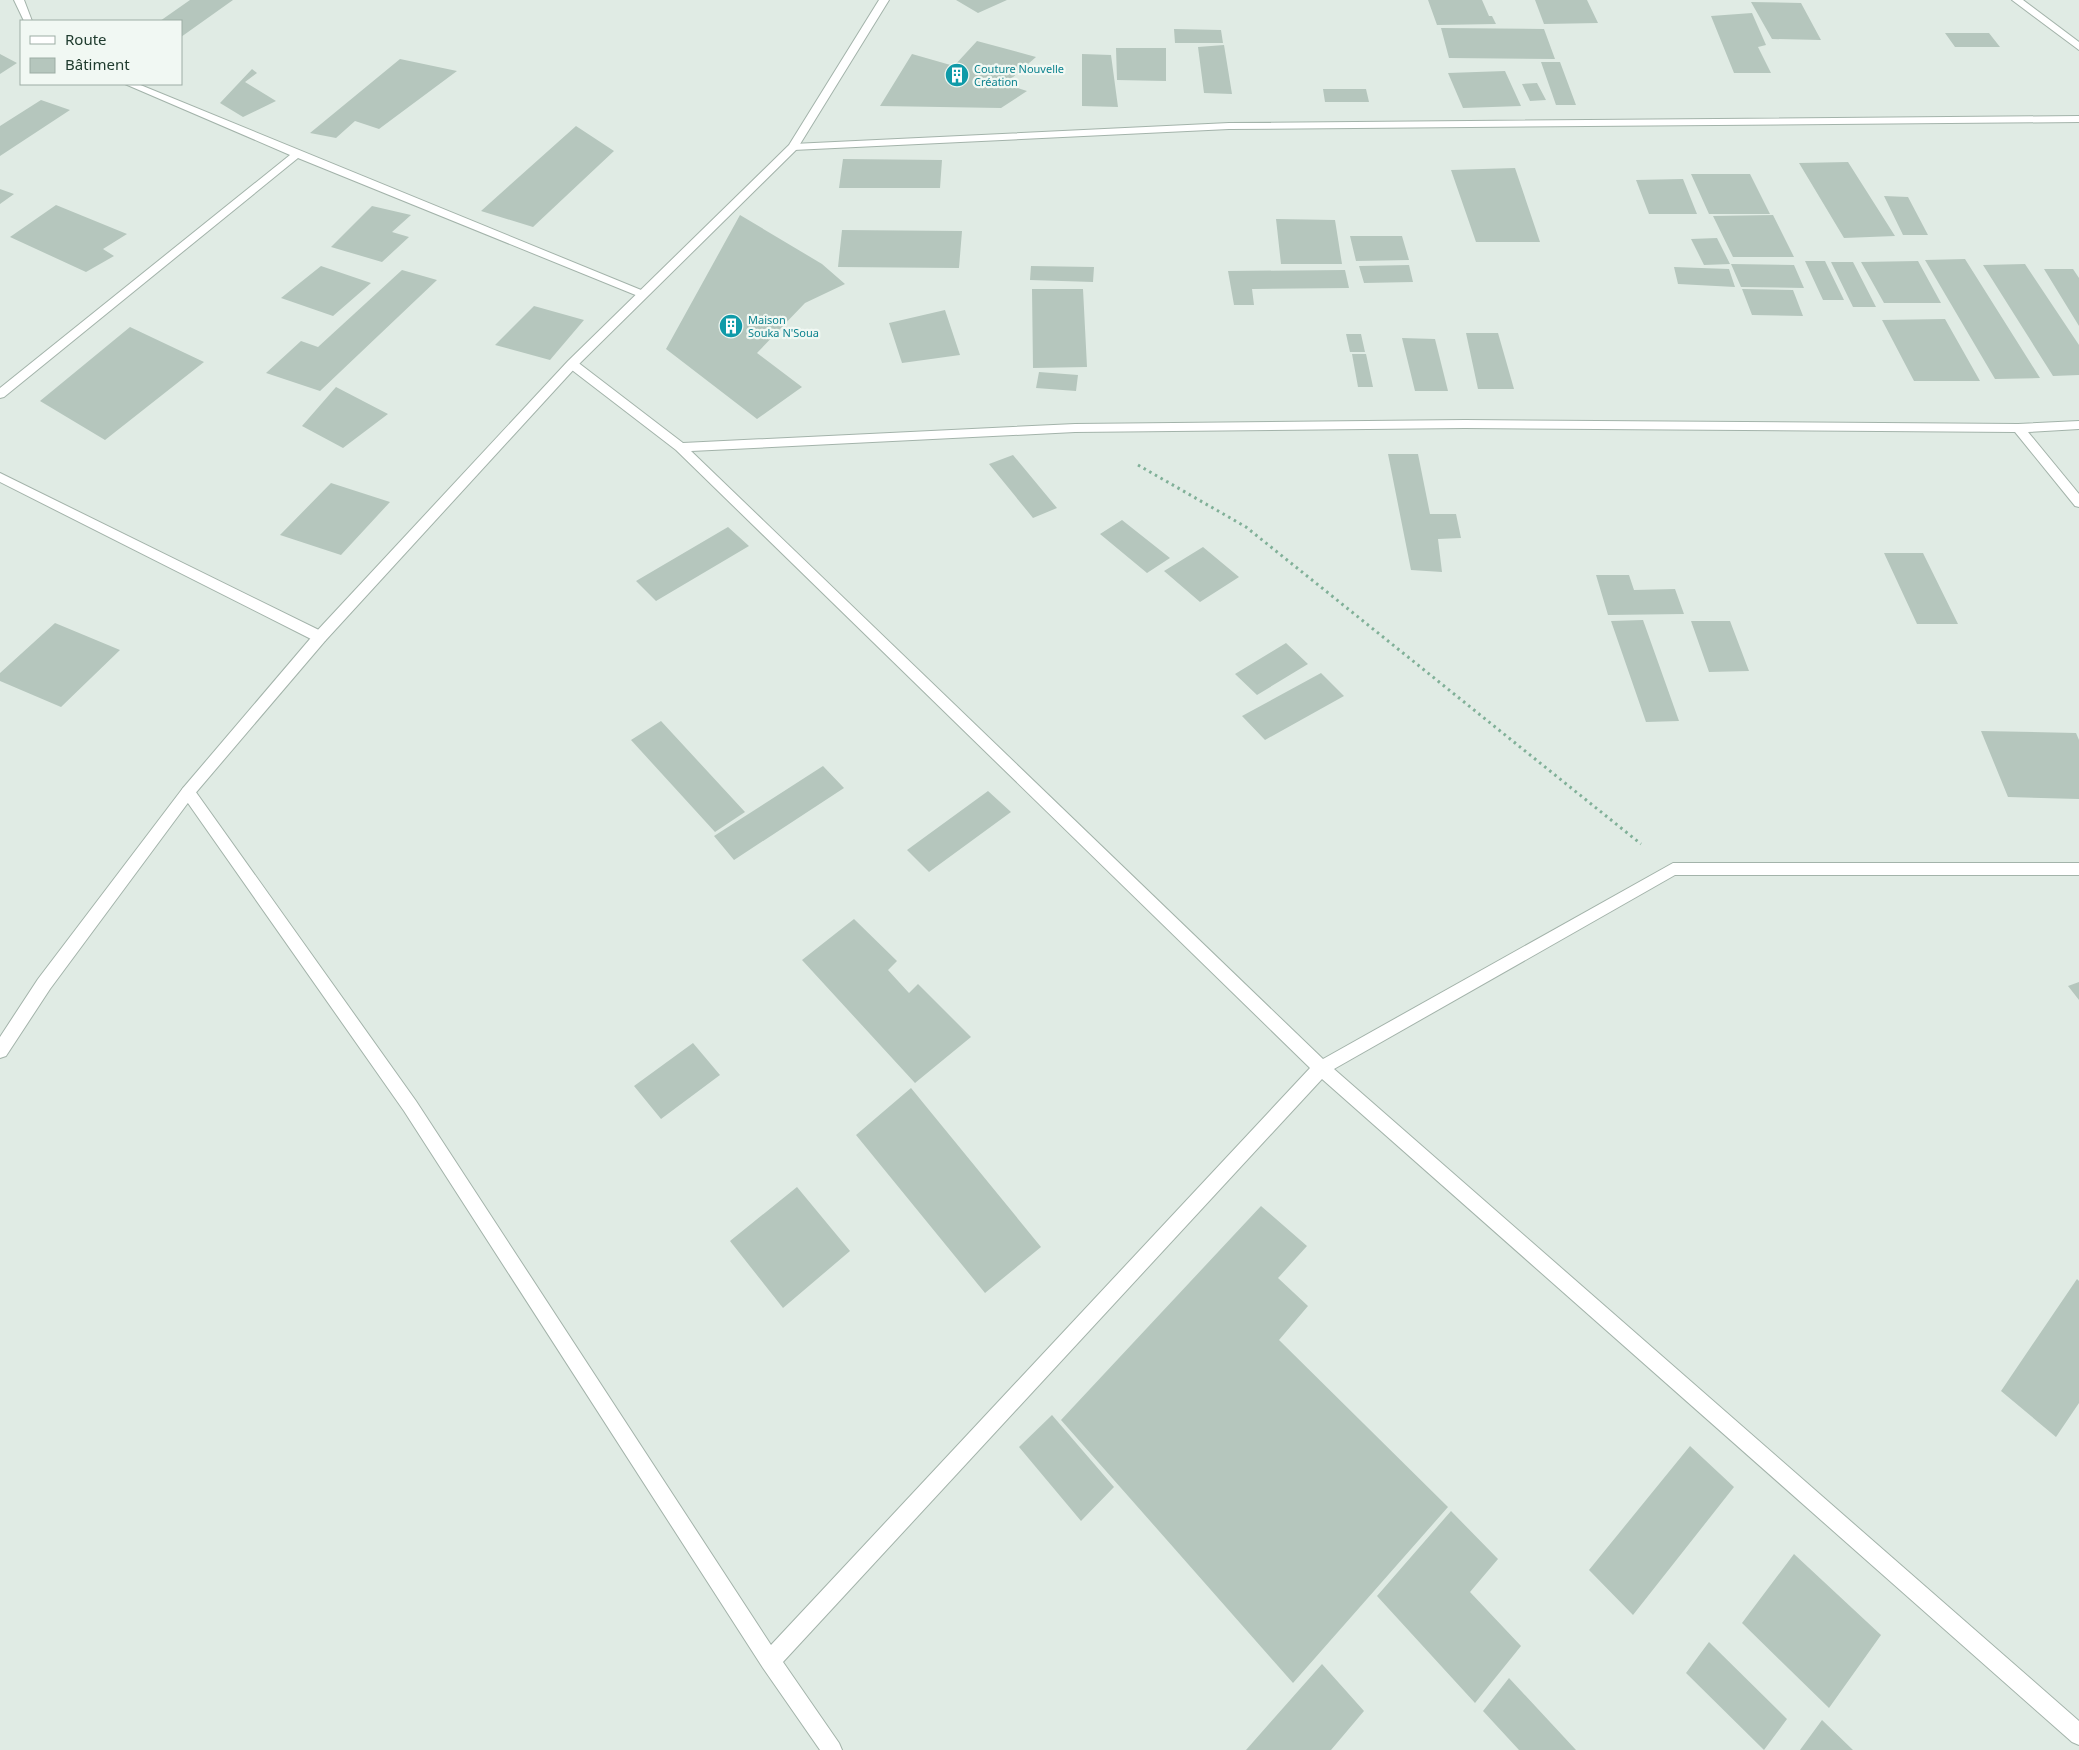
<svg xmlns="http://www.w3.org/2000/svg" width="2079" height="1750" font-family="'Noto Sans',sans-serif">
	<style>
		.building { fill: #b5c6bd }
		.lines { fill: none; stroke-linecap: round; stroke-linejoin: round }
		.minor-casing { stroke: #a3b3aa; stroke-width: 2 }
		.tertiary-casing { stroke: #a3b3aa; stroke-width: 2 }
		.path { stroke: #80b098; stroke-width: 3; stroke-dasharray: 2.5 4; stroke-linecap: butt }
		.minor { fill: #fff; fill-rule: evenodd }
		.tertiary { fill: #fff; fill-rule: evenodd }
		.labels { text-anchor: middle; stroke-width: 4.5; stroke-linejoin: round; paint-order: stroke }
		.far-culture-label { font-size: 11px; fill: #0d838f; stroke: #f1f8f3; text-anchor: start }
	</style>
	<rect width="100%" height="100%" fill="#e0ebe4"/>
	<path class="building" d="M 190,0 L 233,0 L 181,37 L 181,21 L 160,21 Z
		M 956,0 L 1007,0 L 978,13 Z
		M 1428,0 L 1482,0 L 1489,16 L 1492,16 L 1496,24 L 1437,25 Z
		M 1535,0 L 1587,0 L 1598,23 L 1544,24 Z
		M 1751,2 L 1801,3 L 1821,40 L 1772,39 Z
		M 1752,13 L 1766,45 L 1758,47 L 1771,73 L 1734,73 L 1711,16 Z
		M 1441,28 L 1544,29 L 1555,59 L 1449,58 Z
		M 1174,29 L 1221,30 L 1223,43 L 1175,43 Z
		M 1945,33 L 1989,33 L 2000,47 L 1955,47 Z
		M 977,41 L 1036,57 L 1005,84 L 1027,91 L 1001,108 L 880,106 L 912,54 L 954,66 Z
		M 1224,45 L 1232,94 L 1204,93 L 1198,47 Z
		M 1116,48 L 1166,48 L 1166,81 L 1117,80 Z
		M 0,54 L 17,63 L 0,74 Z
		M 1082,54 L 1111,55 L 1118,107 L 1082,106 Z
		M 400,59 L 457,71 L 379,129 L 355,121 L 336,138 L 310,133 Z
		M 1541,62 L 1560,62 L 1576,105 L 1556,105 Z
		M 252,69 L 257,73 L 245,82 L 276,101 L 243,117 L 220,103 Z
		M 1505,71 L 1521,106 L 1463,108 L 1448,73 Z
		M 1537,83 L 1546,100 L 1530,101 L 1522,84 Z
		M 1323,89 L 1366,89 L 1369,102 L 1325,102 Z
		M 41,100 L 70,110 L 0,156 L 0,126 Z
		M 576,126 L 614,151 L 533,227 L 481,211 Z
		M 843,159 L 942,160 L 940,188 L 839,188 Z
		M 1848,162 L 1895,236 L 1844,238 L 1799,163 Z
		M 1515,168 L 1540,242 L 1476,242 L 1451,170 Z
		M 1691,174 L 1750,174 L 1770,214 L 1709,214 Z
		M 1683,179 L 1697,214 L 1649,214 L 1636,180 Z
		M 0,189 L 14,194 L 0,204 Z
		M 1884,196 L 1908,197 L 1928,235 L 1903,235 Z
		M 56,205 L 127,234 L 103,249 L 114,256 L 86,272 L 10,237 Z
		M 372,206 L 411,215 L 392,232 L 409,237 L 382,262 L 331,247 Z
		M 740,215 L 822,264 L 845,284 L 805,303 L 757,353 L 802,387 L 757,419 L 666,349 Z
		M 1773,215 L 1794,257 L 1733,257 L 1713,216 Z
		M 1276,219 L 1335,220 L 1342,264 L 1281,264 Z
		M 842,230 L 962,231 L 959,268 L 838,267 Z
		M 1350,236 L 1402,236 L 1409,260 L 1356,261 Z
		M 1717,238 L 1730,264 L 1704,265 L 1691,239 Z
		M 1965,259 L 2040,378 L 1995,379 L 1925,260 Z
		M 1805,261 L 1825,261 L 1844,300 L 1823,300 Z
		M 1918,261 L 1941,303 L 1884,303 L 1861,262 Z
		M 1831,262 L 1853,262 L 1876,307 L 1853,307 Z
		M 1731,264 L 1794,265 L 1804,288 L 1741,287 Z
		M 2025,264 L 2079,345 L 2079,375 L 2053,376 L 1983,265 Z
		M 1409,265 L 1413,282 L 1364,283 L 1359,266 Z
		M 321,266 L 371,283 L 333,316 L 281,298 Z
		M 1031,266 L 1094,267 L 1093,282 L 1030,280 Z
		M 1674,267 L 1729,269 L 1735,287 L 1678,284 Z
		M 2044,269 L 2073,269 L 2079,278 L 2079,326 Z
		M 402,270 L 437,280 L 320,391 L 266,373 L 301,341 L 318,347 Z
		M 1345,270 L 1349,288 L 1252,289 L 1254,305 L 1234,305 L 1228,271 Z
		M 1032,289 L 1083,289 L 1087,367 L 1033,368 Z
		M 1742,289 L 1793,290 L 1803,316 L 1752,315 Z
		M 534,306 L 584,320 L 550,360 L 495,345 Z
		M 945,310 L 960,355 L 902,363 L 889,323 Z
		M 1945,319 L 1980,381 L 1914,381 L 1882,320 Z
		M 130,327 L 204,362 L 105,440 L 40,401 Z
		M 1466,333 L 1498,333 L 1514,389 L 1478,389 Z
		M 1346,334 L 1361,334 L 1365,352 L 1350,352 Z
		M 1402,338 L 1435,339 L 1448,391 L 1415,391 Z
		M 1352,354 L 1366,354 L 1373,387 L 1358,387 Z
		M 1039,372 L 1078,375 L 1076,391 L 1036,388 Z
		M 336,387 L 388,414 L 343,448 L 302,426 Z
		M 1388,454 L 1418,454 L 1430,514 L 1456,514 L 1461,538 L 1438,539 L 1442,572 L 1411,570 Z
		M 1013,455 L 1057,508 L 1033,518 L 989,464 Z
		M 331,483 L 390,502 L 341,555 L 280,535 Z
		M 1122,520 L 1170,558 L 1147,573 L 1100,534 Z
		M 728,527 L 749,546 L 656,601 L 636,581 Z
		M 1203,547 L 1239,577 L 1200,602 L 1164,571 Z
		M 1884,553 L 1923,553 L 1958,624 L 1917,624 Z
		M 1596,575 L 1629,575 L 1634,590 L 1675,589 L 1684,614 L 1608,615 Z
		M 1643,620 L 1679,721 L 1646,722 L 1611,621 Z
		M 1691,621 L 1730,621 L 1749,671 L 1709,672 Z
		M 55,623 L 120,650 L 61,707 L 0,681 L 0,673 Z
		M 1286,643 L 1308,664 L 1257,695 L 1235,674 Z
		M 1321,673 L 1344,696 L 1265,740 L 1242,716 Z
		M 661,721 L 745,812 L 715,832 L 631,740 Z
		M 1981,731 L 2076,733 L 2079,740 L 2079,799 L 2008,797 Z
		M 823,766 L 844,788 L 734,860 L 714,836 Z
		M 988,791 L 1011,812 L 929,872 L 907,850 Z
		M 854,919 L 897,961 L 888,970 L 909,993 L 918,984 L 971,1037 L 915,1083 L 802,960 Z
		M 2079,982 L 2079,1000 L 2068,986 Z
		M 693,1043 L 720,1075 L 661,1119 L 634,1086 Z
		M 911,1088 L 1041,1247 L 985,1293 L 856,1135 Z
		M 797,1187 L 850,1251 L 783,1308 L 730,1241 Z
		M 1261,1206 L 1307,1246 L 1278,1278 L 1308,1306 L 1279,1340 L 1448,1507 L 1293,1683 L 1061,1420 Z
		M 2077,1279 L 2079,1281 L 2079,1403 L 2056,1437 L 2001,1391 Z
		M 1052,1415 L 1114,1487 L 1081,1521 L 1019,1447 Z
		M 1690,1446 L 1734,1487 L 1633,1615 L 1589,1570 Z
		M 1451,1511 L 1498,1559 L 1470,1592 L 1521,1646 L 1475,1703 L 1377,1596 Z
		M 1794,1554 L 1881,1635 L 1829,1708 L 1742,1623 Z
		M 1709,1642 L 1787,1719 L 1764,1750 L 1686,1673 Z
		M 1322,1664 L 1364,1711 L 1331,1750 L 1246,1750 Z
		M 1509,1678 L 1576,1750 L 1519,1750 L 1483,1711 Z
		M 1822,1720 L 1853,1750 L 1800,1750 Z"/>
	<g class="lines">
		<g class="minor-casing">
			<path id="minor" d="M 14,0 L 24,0 L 32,21 L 24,21 Z
				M 2012,0 L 2023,0 L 2079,42 L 2079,50 Z
				M 125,84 L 138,84 L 646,292 L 648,294 L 646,296 L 638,296 L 298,158 L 4,397 L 0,398 L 0,388 L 290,155 Z
				M 2079,116 L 2079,122 L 1229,129 L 793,150 L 788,147 L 793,144 L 1229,123 Z
				M 572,360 L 576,361 L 683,443 L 1075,424 L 1465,420 L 2018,424 L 2079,421 L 2079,429 L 2028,432 L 2079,494 L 2079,507 L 2075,506 L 2015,432 L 1465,428 L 1075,432 L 691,451 L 1323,1059 L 1673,863 L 2079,863 L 2079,875 L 1675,875 L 1334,1069 L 2079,1721 L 2079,1745 L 2072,1742 L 1322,1079 L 783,1662 L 839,1743 L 842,1750 L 820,1750 L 763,1668 L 404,1111 L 183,796 L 181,792 L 183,788 L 188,786 L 193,788 L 416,1101 L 771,1645 L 1310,1068 L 676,450 L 568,367 L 566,364 Z
				M 0,473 L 325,633 L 327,637 L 325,641 L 315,641 L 0,482 Z"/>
		</g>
		<g class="tertiary-casing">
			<path id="tertiary" d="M 879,0 L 889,0 L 797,149 L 576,367 L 325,641 L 193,796 L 50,989 L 6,1056 L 0,1058 L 0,1037 L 38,979 L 183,788 L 315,633 L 568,361 L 789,145 Z"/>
		</g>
		<path class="path" d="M 1138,465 L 1246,527 L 1641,844"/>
		<use href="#minor" class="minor"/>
		<use href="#tertiary" class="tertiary"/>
	</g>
	<defs>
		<g id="building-disc" transform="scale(1.25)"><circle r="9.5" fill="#0f9aa8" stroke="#f1f8f3"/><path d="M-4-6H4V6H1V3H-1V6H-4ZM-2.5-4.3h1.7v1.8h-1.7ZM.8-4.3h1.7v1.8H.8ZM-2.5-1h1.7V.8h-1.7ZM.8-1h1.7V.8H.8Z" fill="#fff"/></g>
	</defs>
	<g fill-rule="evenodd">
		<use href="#building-disc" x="957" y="75"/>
		<use href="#building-disc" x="731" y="326"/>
	</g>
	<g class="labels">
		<g class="far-culture-label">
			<text x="974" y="73">Couture Nouvelle<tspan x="974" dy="13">Création</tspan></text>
			<text x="748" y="324">Maison<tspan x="748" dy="13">Souka N'Soua</tspan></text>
		</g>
	</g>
	<rect x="20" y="20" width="162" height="65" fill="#f1f8f3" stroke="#9dada5"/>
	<rect x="30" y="36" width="25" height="8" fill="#ffffff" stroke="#9dada5"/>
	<text x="65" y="45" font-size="15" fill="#203c2f">Route</text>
	<rect x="30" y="58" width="25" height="15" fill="#b5c6bd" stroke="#9dada5"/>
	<text x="65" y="70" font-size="15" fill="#203c2f">Bâtiment</text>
</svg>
